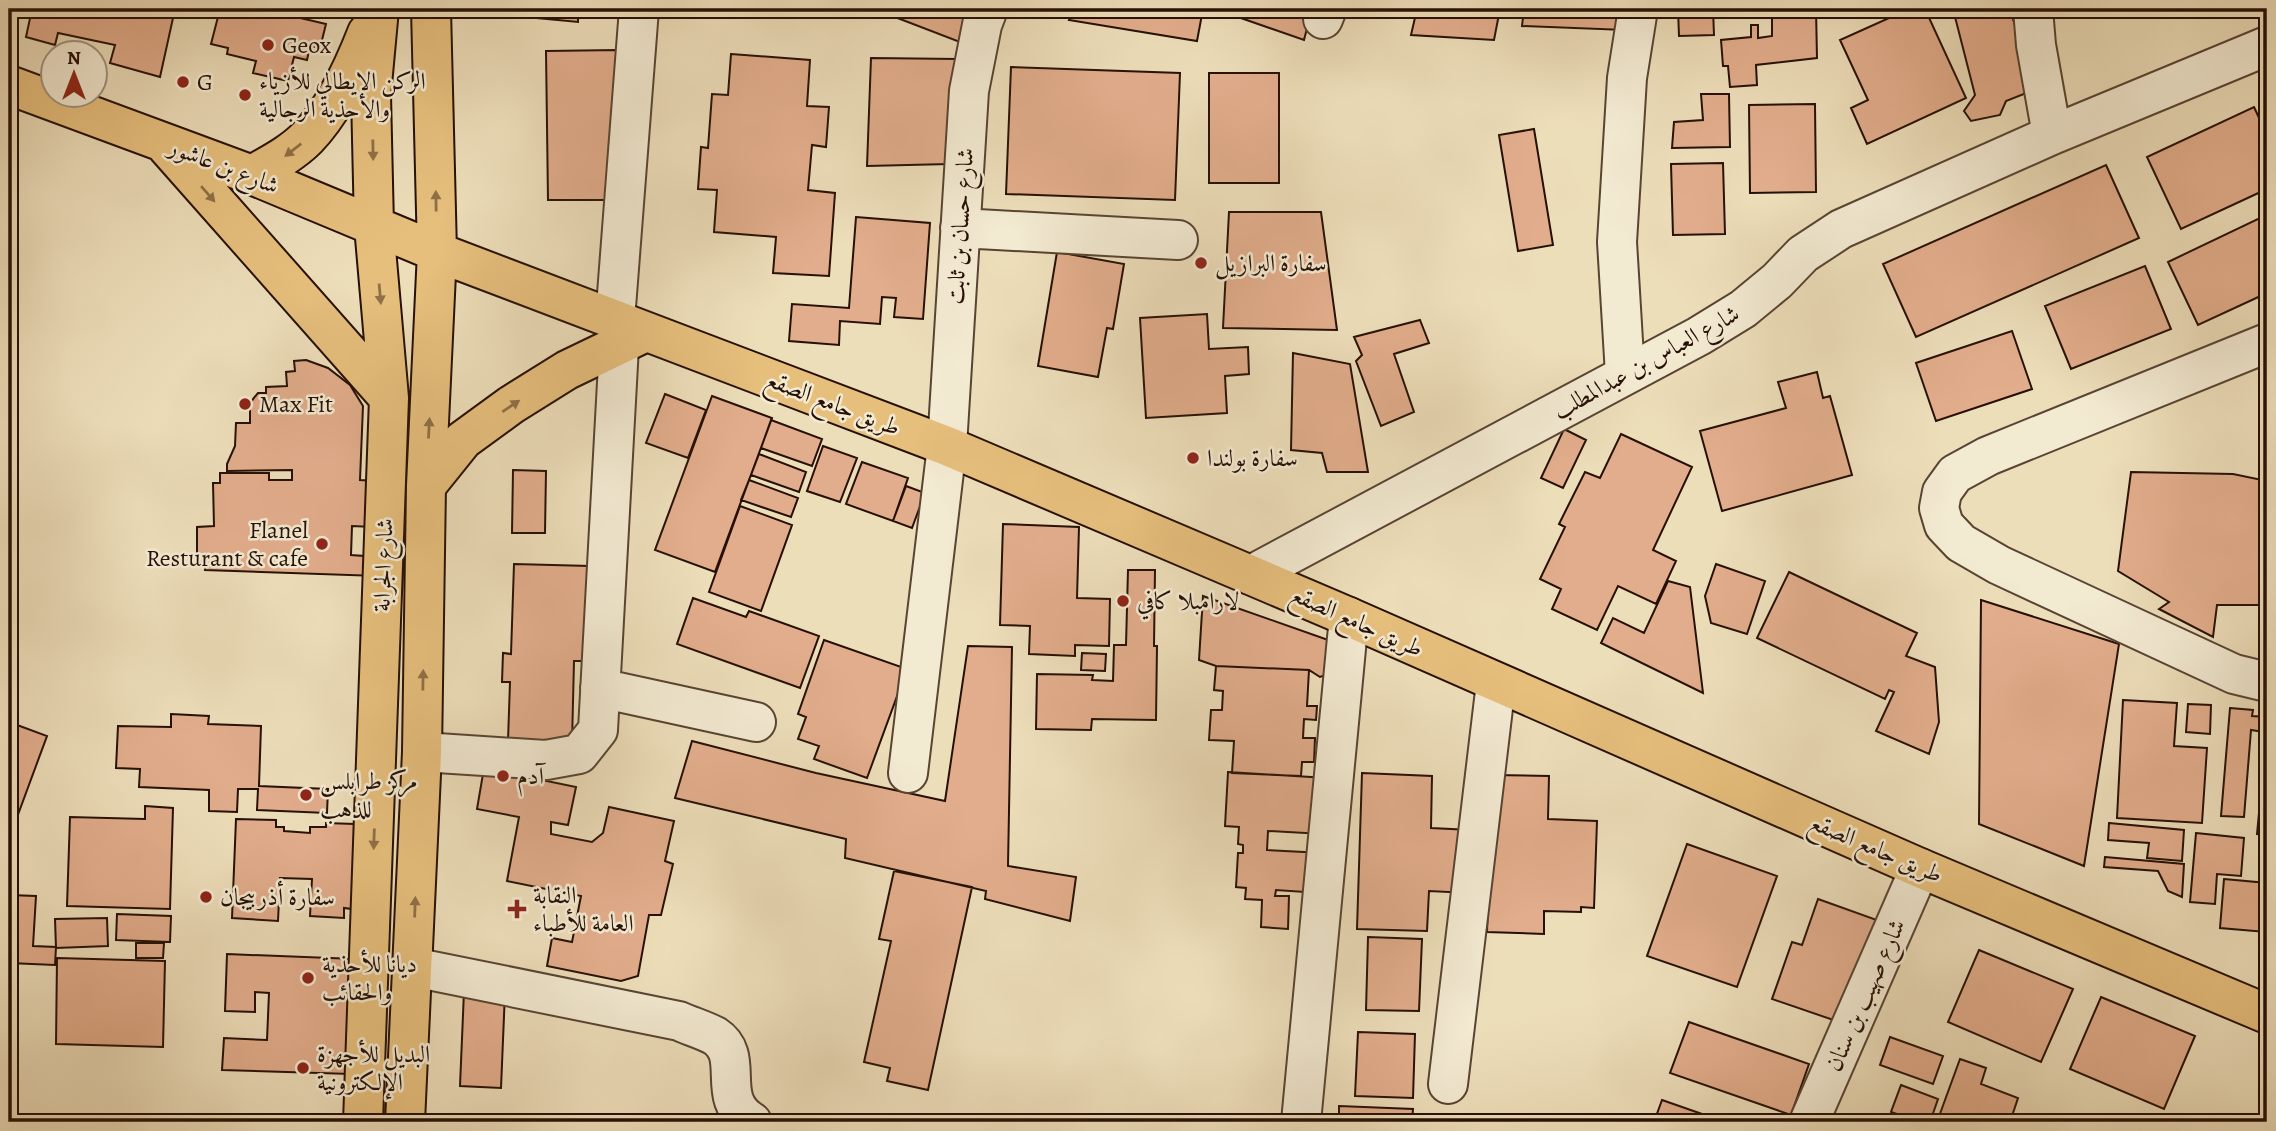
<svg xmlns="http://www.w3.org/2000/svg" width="2276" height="1131" font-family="Alegreya,Amiri,serif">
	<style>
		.building { fill: #e2ad8c; stroke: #261006; stroke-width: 2 }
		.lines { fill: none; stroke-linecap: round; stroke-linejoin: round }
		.minor-casing { stroke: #584433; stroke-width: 42 }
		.major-casing { stroke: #261006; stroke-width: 42 }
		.minor { stroke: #f3ead2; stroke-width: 38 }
		.major { stroke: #e6bf7d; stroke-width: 38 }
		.oneway { fill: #907047 }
		.poi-dot { fill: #8f2418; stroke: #f3ead2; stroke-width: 2.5 }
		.labels { text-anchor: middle; stroke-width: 5; stroke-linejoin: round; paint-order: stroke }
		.poi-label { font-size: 24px; fill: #261006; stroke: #f3ead2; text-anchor: start }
		.street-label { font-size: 24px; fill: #261006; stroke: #f3ead2 }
	</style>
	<rect width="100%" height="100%" fill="#eddeba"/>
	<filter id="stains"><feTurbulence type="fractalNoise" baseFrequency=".00286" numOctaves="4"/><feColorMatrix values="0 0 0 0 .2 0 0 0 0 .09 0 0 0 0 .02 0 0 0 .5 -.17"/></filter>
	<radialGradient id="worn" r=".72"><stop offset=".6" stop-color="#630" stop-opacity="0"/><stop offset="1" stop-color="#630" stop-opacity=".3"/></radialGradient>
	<path class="building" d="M 32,9 L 175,9 L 160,77 L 110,63 L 115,45 L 58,33 L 55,45 L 26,37 Z
		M 220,9 L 262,9 L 326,24 L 320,48 L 310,46 L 307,60 L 294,57 L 288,81 L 253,73 L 256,61 L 227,54 L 228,48 L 211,44 Z
		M 516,9 L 578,9 L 578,22 L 516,16 Z
		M 779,9 L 833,9 L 834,10 L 777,14 Z
		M 874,9 L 976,9 L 965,44 Z
		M 1075,9 L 1203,9 L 1197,41 L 1069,20 Z
		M 1215,9 L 1312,9 L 1304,40 Z
		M 1417,9 L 1500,9 L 1494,40 L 1411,35 Z
		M 1524,9 L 1626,9 L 1625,30 L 1522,26 Z
		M 1678,9 L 1713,9 L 1714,35 L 1679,36 Z
		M 1772,9 L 1816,9 L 1817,58 L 1756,65 L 1757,85 L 1730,87 L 1728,66 L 1723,66 L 1721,40 L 1751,37 L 1751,25 L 1758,25 L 1758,38 L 1772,36 Z
		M 1909,9 L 1925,9 L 1966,98 L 1867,144 L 1851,108 L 1868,100 L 1840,40 Z
		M 1953,9 L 2010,9 L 2034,90 L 2006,101 L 2000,115 L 1971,121 L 1964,111 L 1975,95 Z
		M 618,50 L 619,200 L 548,200 L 546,51 Z
		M 731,54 L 810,60 L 807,106 L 829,107 L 826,147 L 812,145 L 808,190 L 835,193 L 829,276 L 773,273 L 776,237 L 714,232 L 717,190 L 698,189 L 701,147 L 708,148 L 712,94 L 728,95 Z
		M 871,58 L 958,59 L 949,164 L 867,166 Z
		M 1011,67 L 1180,73 L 1175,200 L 1006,194 Z
		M 1209,73 L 1279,73 L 1279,183 L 1209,183 Z
		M 1701,94 L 1729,94 L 1730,147 L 1672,148 L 1674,122 L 1703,120 Z
		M 1815,104 L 1816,192 L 1750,193 L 1749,105 Z
		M 2254,107 L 2267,135 L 2267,189 L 2181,229 L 2147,157 Z
		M 1534,129 L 1553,245 L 1518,251 L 1499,135 Z
		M 1723,163 L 1725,234 L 1673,235 L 1671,164 Z
		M 2106,165 L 2139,238 L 1916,337 L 1883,264 Z
		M 1229,212 L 1321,212 L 1337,330 L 1223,328 Z
		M 856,217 L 930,223 L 923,319 L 894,317 L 896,298 L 882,297 L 880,324 L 840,321 L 839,345 L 789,341 L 792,304 L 849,308 Z
		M 2262,217 L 2267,228 L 2267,293 L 2198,325 L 2168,262 Z
		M 1057,252 L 1124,264 L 1113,329 L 1107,328 L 1098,377 L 1038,366 Z
		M 2145,266 L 2171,329 L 2071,369 L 2045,306 Z
		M 1207,314 L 1209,349 L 1248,347 L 1249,374 L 1225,376 L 1227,413 L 1146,418 L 1140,318 Z
		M 1420,320 L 1429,343 L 1394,354 L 1414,412 L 1381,426 L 1356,361 L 1362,355 L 1354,337 Z
		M 2012,331 L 2032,389 L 1936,421 L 1916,363 Z
		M 1293,353 L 1350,364 L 1368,472 L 1327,472 L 1322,453 L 1291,450 Z
		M 306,360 L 328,368 L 350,385 L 363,406 L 360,480 L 375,481 L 373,527 L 352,526 L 351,555 L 379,557 L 378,576 L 205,570 L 206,560 L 197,562 L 197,527 L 214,526 L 213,483 L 220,483 L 220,473 L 269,473 L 269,480 L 292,480 L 292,470 L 227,471 L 227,464 L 235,446 L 236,423 L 250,423 L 250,405 L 253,399 L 258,393 L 266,393 L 266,387 L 287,386 L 286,372 L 295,371 L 294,361 Z
		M 1817,372 L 1823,398 L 1830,396 L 1852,475 L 1722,511 L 1700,431 L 1786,408 L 1778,382 Z
		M 665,394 L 706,410 L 688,458 L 646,443 Z
		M 712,396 L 772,418 L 715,572 L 655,550 Z
		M 771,420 L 822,439 L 812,466 L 761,448 Z
		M 1564,429 L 1586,440 L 1563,488 L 1541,478 Z
		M 1621,434 L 1692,467 L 1653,550 L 1676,561 L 1656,604 L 1618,586 L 1597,630 L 1552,609 L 1561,589 L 1540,579 L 1565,527 L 1559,524 L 1585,472 L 1600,478 Z
		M 823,446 L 857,458 L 840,502 L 807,491 Z
		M 759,454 L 806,472 L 799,492 L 751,475 Z
		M 862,462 L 908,478 L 893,521 L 846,504 Z
		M 513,470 L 546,471 L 545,533 L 512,533 Z
		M 2131,472 L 2233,474 L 2267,481 L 2267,605 L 2217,605 L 2213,637 L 2159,609 L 2169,602 L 2118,571 Z
		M 749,480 L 798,498 L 791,517 L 741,500 Z
		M 906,486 L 925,493 L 912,528 L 893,521 Z
		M 740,506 L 792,525 L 761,611 L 709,592 Z
		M 1003,524 L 1079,527 L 1077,598 L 1110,599 L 1109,646 L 1075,645 L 1075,656 L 1029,654 L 1030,626 L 1000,625 Z
		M 514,564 L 590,566 L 588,661 L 574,661 L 572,743 L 508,741 L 510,682 L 502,682 L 503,653 L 511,654 Z
		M 1716,564 L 1765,581 L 1747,634 L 1711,623 L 1705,596 Z
		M 1128,570 L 1155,570 L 1154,646 L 1157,646 L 1156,720 L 1092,719 L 1091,730 L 1036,729 L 1037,674 L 1093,675 L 1092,680 L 1113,681 L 1114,645 L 1126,645 Z
		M 1789,572 L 1917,633 L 1906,656 L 1935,667 L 1939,722 L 1929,754 L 1876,731 L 1894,692 L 1889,690 L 1885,699 L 1757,638 Z
		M 1668,581 L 1690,587 L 1703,693 L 1601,643 L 1613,618 L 1644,633 Z
		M 1203,596 L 1331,641 L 1334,672 L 1320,677 L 1309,670 L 1216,666 L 1199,660 Z
		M 693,598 L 746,617 L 749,611 L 819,636 L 800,688 L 677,644 Z
		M 1981,600 L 2119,644 L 2084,866 L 1979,824 Z
		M 824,640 L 907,669 L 867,778 L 814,759 L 819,746 L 798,739 L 806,717 L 798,714 Z
		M 968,646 L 1012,647 L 1008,866 L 1076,877 L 1070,921 L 985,899 L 986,891 L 845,858 L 846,839 L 675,798 L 692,741 L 816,773 L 945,801 Z
		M 1082,653 L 1106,654 L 1105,671 L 1081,670 Z
		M 1216,666 L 1309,670 L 1307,706 L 1317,706 L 1316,720 L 1304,719 L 1303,738 L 1315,738 L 1314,762 L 1302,762 L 1301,776 L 1232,773 L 1234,741 L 1209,740 L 1211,710 L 1222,710 L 1223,691 L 1214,690 Z
		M 2123,700 L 2177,703 L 2174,746 L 2207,748 L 2202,823 L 2117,818 Z
		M 2188,704 L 2211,705 L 2210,734 L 2186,732 Z
		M 2230,708 L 2253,710 L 2252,716 L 2267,717 L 2267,760 L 2261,760 L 2264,732 L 2251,730 L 2244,817 L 2221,816 Z
		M 171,714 L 209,716 L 208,724 L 261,726 L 259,786 L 328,789 L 327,813 L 257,810 L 258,789 L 238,789 L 237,812 L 209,811 L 209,790 L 139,787 L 140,769 L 116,768 L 118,726 L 171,727 Z
		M 9,722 L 47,736 L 9,839 Z
		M 484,768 L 576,787 L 568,825 L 551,822 L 551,834 L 592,842 L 603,833 L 609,807 L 674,821 L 665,861 L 673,864 L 661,915 L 649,915 L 638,976 L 621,981 L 547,966 L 552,938 L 572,942 L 581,896 L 507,881 L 519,817 L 477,809 Z
		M 1228,772 L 1327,778 L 1323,834 L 1268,831 L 1267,850 L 1323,853 L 1305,892 L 1276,890 L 1275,896 L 1289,896 L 1288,929 L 1261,927 L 1262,900 L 1245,899 L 1246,888 L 1236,887 L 1238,853 L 1243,853 L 1243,845 L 1238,844 L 1239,827 L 1225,826 Z
		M 1362,773 L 1432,776 L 1431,828 L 1471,830 L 1469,893 L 1429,891 L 1427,931 L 1357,929 Z
		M 1492,775 L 1549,776 L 1548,819 L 1597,821 L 1594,908 L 1581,907 L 1581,912 L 1544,911 L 1544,934 L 1487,932 Z
		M 2261,792 L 2267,793 L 2267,835 L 2257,834 Z
		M 145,806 L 173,808 L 170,909 L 67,906 L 70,817 L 145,819 Z
		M 236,819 L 276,820 L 276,827 L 284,827 L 284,831 L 310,833 L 310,827 L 326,827 L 326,823 L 355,824 L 352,909 L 344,908 L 344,918 L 310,916 L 312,879 L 280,878 L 278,921 L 232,918 Z
		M 2109,823 L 2184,830 L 2182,861 L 2147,858 L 2149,843 L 2108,840 Z
		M 2196,833 L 2244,838 L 2241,876 L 2217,874 L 2215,904 L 2190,902 Z
		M 1687,844 L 1777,876 L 1737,987 L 1647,956 Z
		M 2105,857 L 2184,864 L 2182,897 L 2168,891 L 2158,871 L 2104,867 Z
		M 894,871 L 972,887 L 928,1090 L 887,1081 L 890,1068 L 864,1062 L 891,941 L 879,939 Z
		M 2224,879 L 2267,883 L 2266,932 L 2220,928 Z
		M 9,895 L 36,896 L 33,946 L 56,947 L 55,965 L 9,963 Z
		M 1818,899 L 1888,924 L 1851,1026 L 1772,999 L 1792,942 L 1802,945 Z
		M 117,914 L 171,916 L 170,942 L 116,940 Z
		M 107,918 L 108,946 L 56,948 L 55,919 Z
		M 1368,937 L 1422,939 L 1419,1011 L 1366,1010 Z
		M 136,943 L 164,943 L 163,958 L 136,958 Z
		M 1979,950 L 2073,989 L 2041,1062 L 1948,1022 Z
		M 227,954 L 355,959 L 351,1074 L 222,1070 L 224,1038 L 267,1040 L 269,993 L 255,992 L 255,1012 L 225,1011 Z
		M 57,958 L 165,961 L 163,1047 L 56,1044 Z
		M 464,991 L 505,992 L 501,1088 L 460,1086 Z
		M 2101,997 L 2195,1036 L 2164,1109 L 2070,1069 Z
		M 1689,1022 L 1809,1064 L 1791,1115 L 1670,1073 Z
		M 1358,1032 L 1415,1034 L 1413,1098 L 1355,1096 Z
		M 1890,1037 L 1943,1056 L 1933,1084 L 1880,1065 Z
		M 1960,1059 L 1986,1068 L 1981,1084 L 2018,1098 L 2010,1122 L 1937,1122 Z
		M 1901,1085 L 1938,1099 L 1930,1122 L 1921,1122 L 1891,1112 Z
		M 1662,1100 L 1725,1122 L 1654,1122 Z
		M 1339,1106 L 1413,1109 L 1412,1122 L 1339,1122 Z"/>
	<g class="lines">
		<g class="minor-casing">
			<path id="minor" d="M 2033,9 L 2036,45 L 2052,135
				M 1323,19 L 1327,9
				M 960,228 L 1178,240
				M 615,320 L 639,9
				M 2267,343 L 1988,456 L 1955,474 L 1942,492 L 1939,508 L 1944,525 L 1961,543 L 1999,565 L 2234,674 L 2267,682
				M 1625,374 L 1617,242 L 1627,78 L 1638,9
				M 1251,575 L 1699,336 L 1743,309 L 1777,281 L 1803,254 L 1841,229 L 2052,135 L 2267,46
				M 600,688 L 756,722
				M 422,752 L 546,760 L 579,754 L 598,730 L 619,346
				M 908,773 L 947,446 L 969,91 L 982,25 L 988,9
				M 413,967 L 679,1021 C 690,1026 704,1030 715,1036 C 747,1057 713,1098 752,1122
				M 1448,1084 L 1496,683
				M 1301,1122 L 1349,617
				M 1809,1122 L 1920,868"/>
		</g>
		<g class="major-casing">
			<path id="major" d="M 9,85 L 252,175 L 437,252 L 947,446 L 1349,617 L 1920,868 L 2267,1014
				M 167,147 L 389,398
				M 252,175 C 271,164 291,154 307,138 C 334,110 353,69 367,33
				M 426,486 L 463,440 L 511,405 L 567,370 L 646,332
				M 363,1122 L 389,398 L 374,226 L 371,95 L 379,9
				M 405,1122 L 422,752 L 426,486 L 437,252 L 431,9"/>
		</g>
		<use href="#minor" class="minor"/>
		<use href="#major" class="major"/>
	</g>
	<defs><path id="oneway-solid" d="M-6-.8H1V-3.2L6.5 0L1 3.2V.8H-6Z" transform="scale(1.75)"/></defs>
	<g class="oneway">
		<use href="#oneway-solid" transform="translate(293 150) rotate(142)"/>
		<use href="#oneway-solid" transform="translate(373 150) rotate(89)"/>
		<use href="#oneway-solid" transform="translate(208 194) rotate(49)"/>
		<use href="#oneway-solid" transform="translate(436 201) rotate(-91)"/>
		<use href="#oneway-solid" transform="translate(380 294) rotate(85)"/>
		<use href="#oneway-solid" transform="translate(511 406) rotate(-34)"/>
		<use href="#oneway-solid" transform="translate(429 428) rotate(-87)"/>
		<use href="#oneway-solid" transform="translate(423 680) rotate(-89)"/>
		<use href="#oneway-solid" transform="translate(374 839) rotate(92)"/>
		<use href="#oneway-solid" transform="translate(415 907) rotate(-88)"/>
	</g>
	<g class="poi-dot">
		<circle cx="268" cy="45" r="7"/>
		<circle cx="183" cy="82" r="7"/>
		<circle cx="245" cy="95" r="7"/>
		<circle cx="1201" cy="263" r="7"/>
		<circle cx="245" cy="404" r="7"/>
		<circle cx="1193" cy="458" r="7"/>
		<circle cx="322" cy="544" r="7"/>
		<circle cx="1123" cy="601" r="7"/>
		<circle cx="503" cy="776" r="7"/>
		<circle cx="306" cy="795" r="7"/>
		<circle cx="206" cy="897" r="7"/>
		<path d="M513.5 898.5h7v7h7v7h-7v7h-7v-7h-7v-7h7z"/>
		<circle cx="308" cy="978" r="7"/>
		<circle cx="303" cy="1068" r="7"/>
	</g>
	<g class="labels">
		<g class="poi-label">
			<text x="282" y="53">Geox</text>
			<text x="259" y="89">الركن الايطالي للأزياء<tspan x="259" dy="28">والأحذية الرجالية</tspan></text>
			<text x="197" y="90">G</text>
			<text x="1215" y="271">سفارة البرازيل</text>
			<text x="259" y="412">Max Fit</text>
			<text x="1207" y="466">سفارة بولندا</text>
			<text x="308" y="538" text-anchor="end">Flanel<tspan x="308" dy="28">Resturant &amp; cafe</tspan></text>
			<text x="1137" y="609">لارامبلا كافي</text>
			<text x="517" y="784">آدم</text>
			<text x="320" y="789">مركز طرابلس<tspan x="320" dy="28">للذهب</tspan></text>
			<text x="533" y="903">النقابة<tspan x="533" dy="28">العامة للأطباء</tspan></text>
			<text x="220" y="905">سفارة أذربيجان</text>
			<text x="322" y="972">ديانا للأحذية<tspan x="322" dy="28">والحقائب</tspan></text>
			<text x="317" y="1062">البديل للأجهزة<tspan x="317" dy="28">الإلكترونية</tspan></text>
		</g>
		<g class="street-label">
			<text transform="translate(224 166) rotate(21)" y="8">شارع بن عاشور</text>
			<text transform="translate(960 226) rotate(-86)" y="8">شارع حسان بن ثابت</text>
			<text transform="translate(1646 362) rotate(-29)" y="8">شارع العباس بن عبدالمطلب</text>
			<text transform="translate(833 403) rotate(21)" y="8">طريق جامع الصقع</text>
			<text transform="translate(383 565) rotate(-88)" y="8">شارع الجرابة</text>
			<text transform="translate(1357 621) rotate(24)" y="8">طريق جامع الصقع</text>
			<text transform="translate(1876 848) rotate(23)" y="8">طريق جامع الصقع</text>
			<text transform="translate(1865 995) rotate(-66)" y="8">شارع صهيب بن سنان</text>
		</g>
	</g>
	<rect width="2276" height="1131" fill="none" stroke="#eddeba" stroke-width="35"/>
	<rect x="10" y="10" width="2255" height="1110" fill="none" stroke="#261006" stroke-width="3.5"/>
	<rect x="18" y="18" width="2241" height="1096" fill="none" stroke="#261006" stroke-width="2"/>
	<g transform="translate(74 74)"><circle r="33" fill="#f3ead2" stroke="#a19380" stroke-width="2"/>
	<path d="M0-5L12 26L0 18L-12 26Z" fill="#8f2418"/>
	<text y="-10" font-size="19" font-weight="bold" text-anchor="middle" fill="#261006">N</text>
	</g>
	<rect width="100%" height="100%" filter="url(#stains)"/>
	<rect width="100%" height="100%" fill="url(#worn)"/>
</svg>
